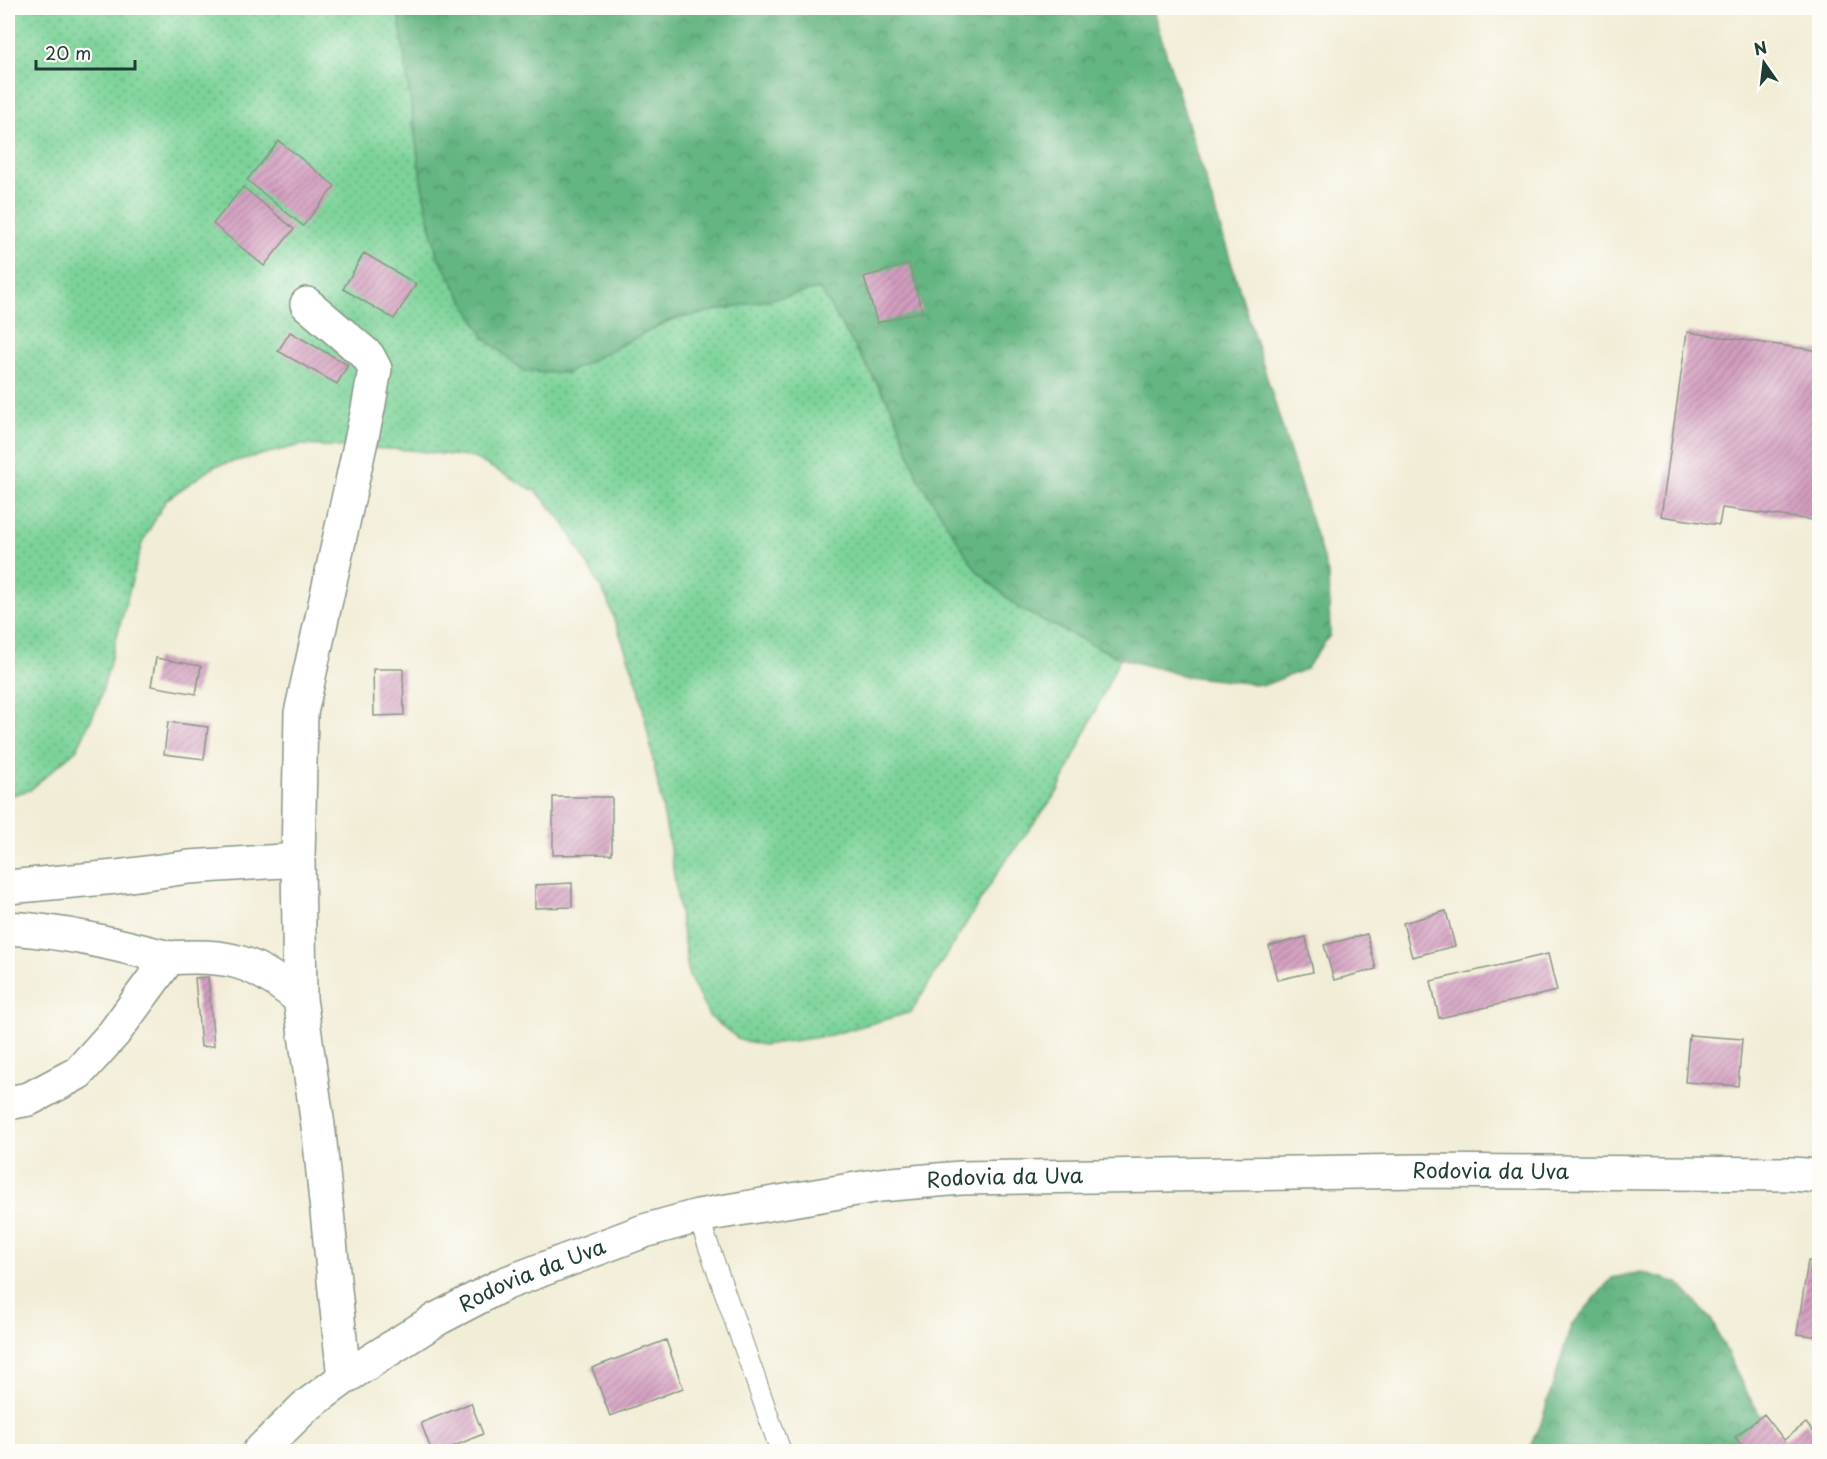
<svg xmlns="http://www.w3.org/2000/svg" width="1827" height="1459" font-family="'Playpen Sans',sans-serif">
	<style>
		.grass { fill: url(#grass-dots); stroke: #4d8866; stroke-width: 1.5 }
		.forest { fill: url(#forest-crowns); stroke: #42795a; stroke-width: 1.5 }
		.building { fill: url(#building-hatch) }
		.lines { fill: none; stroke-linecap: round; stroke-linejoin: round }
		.service-casing { stroke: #889586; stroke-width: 22 }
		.minor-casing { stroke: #889586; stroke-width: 36 }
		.tertiary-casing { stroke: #889586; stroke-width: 36 }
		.service { stroke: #fff; stroke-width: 20 }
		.minor { stroke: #fff; stroke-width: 33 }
		.tertiary { stroke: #fff; stroke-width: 33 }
		.labels { text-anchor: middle; stroke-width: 6; stroke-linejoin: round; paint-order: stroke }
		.street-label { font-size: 21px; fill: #1f3d34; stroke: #fdfcf7 }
	</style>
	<defs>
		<pattern id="grass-dots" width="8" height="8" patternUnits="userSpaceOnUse" patternTransform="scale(1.5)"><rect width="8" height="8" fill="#7bd399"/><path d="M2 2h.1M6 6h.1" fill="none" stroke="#64ac7e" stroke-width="1.8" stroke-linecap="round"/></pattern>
		<pattern id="forest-crowns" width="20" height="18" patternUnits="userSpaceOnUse" patternTransform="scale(1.5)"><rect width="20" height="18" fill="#64b581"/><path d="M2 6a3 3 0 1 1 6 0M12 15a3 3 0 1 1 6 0" fill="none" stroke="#52946a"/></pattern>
		<pattern id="building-hatch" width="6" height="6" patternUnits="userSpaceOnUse" patternTransform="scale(1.5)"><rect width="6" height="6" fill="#d39dbf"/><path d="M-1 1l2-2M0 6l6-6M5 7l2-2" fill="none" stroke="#ab819c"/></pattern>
	</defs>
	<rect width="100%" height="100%" fill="#fdfcf7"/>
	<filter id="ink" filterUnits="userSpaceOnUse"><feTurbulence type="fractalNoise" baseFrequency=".0167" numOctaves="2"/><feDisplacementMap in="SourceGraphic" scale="12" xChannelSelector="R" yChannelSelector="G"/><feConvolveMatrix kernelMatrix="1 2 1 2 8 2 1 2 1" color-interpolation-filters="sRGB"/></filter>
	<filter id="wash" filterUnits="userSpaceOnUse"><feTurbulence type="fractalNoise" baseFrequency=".008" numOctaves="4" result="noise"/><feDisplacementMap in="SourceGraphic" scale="24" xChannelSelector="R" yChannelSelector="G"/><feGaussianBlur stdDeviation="1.35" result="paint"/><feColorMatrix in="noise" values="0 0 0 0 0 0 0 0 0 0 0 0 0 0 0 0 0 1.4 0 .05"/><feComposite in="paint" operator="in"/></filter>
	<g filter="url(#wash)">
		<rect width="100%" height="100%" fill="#f2edd7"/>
		<path class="grass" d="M 8,8 L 398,8 L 422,186 L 437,255 L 484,337 L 524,372 L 566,373 L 670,320 L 820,289 L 894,411 L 918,478 L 1020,609 L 1120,658 L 1058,791 L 1001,867 L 911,1012 L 827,1036 L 763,1045 L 740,1040 L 709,1016 L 689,976 L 669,842 L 639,687 L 607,599 L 564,523 L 537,492 L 474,458 L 411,450 L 301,445 L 215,466 L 166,500 L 142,543 L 99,703 L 77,749 L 30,790 L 8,796 Z"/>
		<path class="forest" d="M 398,8 L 1156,8 L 1153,11 L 1328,574 L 1330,635 L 1306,669 L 1265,685 L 1185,676 L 1120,658 L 1020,609 L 976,570 L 918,478 L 894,411 L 820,289 L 670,320 L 567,373 L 524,372 L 484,337 L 437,255 L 422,186 Z
			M 1641,1272 L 1678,1283 L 1711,1319 L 1746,1392 L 1773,1436 L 1792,1452 L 1527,1452 L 1542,1420 L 1571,1326 L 1612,1278 Z"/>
		<g id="blocks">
			<path class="building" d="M 279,141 L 335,186 L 303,226 L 247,180 Z
				M 243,187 L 294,229 L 264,266 L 213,224 Z
				M 364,253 L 416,284 L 394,319 L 343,289 Z
				M 909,264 L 922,311 L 877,323 L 864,277 Z
				M 290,332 L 348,365 L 337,384 L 278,351 Z
				M 1687,332 L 1820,351 L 1820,521 L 1722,508 L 1719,525 L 1661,516 Z
				M 156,658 L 201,666 L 196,694 L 151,686 Z
				M 373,669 L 403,669 L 404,715 L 374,716 Z
				M 168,722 L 208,727 L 204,759 L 164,754 Z
				M 553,797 L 612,797 L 612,854 L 553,855 Z
				M 572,883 L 572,907 L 535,908 L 535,885 Z
				M 1446,911 L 1455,946 L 1412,957 L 1403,923 Z
				M 1367,934 L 1376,969 L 1334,980 L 1324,945 Z
				M 1306,937 L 1313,972 L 1277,980 L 1269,946 Z
				M 1548,954 L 1557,991 L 1439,1018 L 1431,981 Z
				M 208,977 L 214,1046 L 201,1047 L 195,978 Z
				M 1689,1035 L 1742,1039 L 1738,1086 L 1685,1082 Z
				M 1808,1261 L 1820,1263 L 1820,1337 L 1797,1334 Z
				M 666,1340 L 683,1388 L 610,1416 L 592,1368 Z
				M 471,1403 L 483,1434 L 440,1452 L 432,1452 L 421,1423 Z
				M 1764,1414 L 1784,1440 L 1806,1423 L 1820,1440 L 1820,1452 L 1747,1452 L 1735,1437 Z"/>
		</g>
	</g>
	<g filter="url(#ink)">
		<use href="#blocks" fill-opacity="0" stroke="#889586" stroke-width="1.5"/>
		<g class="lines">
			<g class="service-casing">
				<path id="service" d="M 698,1216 L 781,1452"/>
			</g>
			<g class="minor-casing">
				<path id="minor" d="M 307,304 L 368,356 L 375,369 L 368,409 L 301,713 L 298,860 L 300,999 L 319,1133 L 344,1378
					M 8,887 L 116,877 L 189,867 L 298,860
					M 8,928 C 62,931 116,944 169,958
					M 8,1103 L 29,1099 L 78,1073 L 114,1033 L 169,958 C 228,954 254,960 300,999"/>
			</g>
			<g class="tertiary-casing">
				<g id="tertiary">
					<path id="s1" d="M 259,1452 L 305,1407 L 344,1378 L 437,1319 L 504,1284 L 644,1231 L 698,1216 L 880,1185 L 961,1178 L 1419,1171 L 1791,1174 L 1820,1176"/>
				</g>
			</g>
			<use href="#service" class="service"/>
			<use href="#minor" class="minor"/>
			<use href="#tertiary" class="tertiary"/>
		</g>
	</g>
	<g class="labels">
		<g class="street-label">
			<text dy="7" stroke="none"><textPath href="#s1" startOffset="1300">Rodovia da Uva</textPath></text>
			<text dy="7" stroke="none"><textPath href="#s1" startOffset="814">Rodovia da Uva</textPath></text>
			<text dy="7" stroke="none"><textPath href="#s1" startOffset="328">Rodovia da Uva</textPath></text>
		</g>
	</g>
	<rect width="1827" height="1459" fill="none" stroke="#fdfcf7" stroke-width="30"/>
	<g transform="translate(1764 63) rotate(346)" stroke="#fdfcf7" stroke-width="4.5" paint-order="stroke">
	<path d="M0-4.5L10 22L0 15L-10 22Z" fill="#1f3d34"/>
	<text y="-9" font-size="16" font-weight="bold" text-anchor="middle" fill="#1f3d34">N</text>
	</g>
	<path d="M36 60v9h99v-9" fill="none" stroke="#1f3d34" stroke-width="3"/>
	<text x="45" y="60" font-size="18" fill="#1f3d34" stroke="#fdfcf7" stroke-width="4.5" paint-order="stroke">20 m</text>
</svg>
